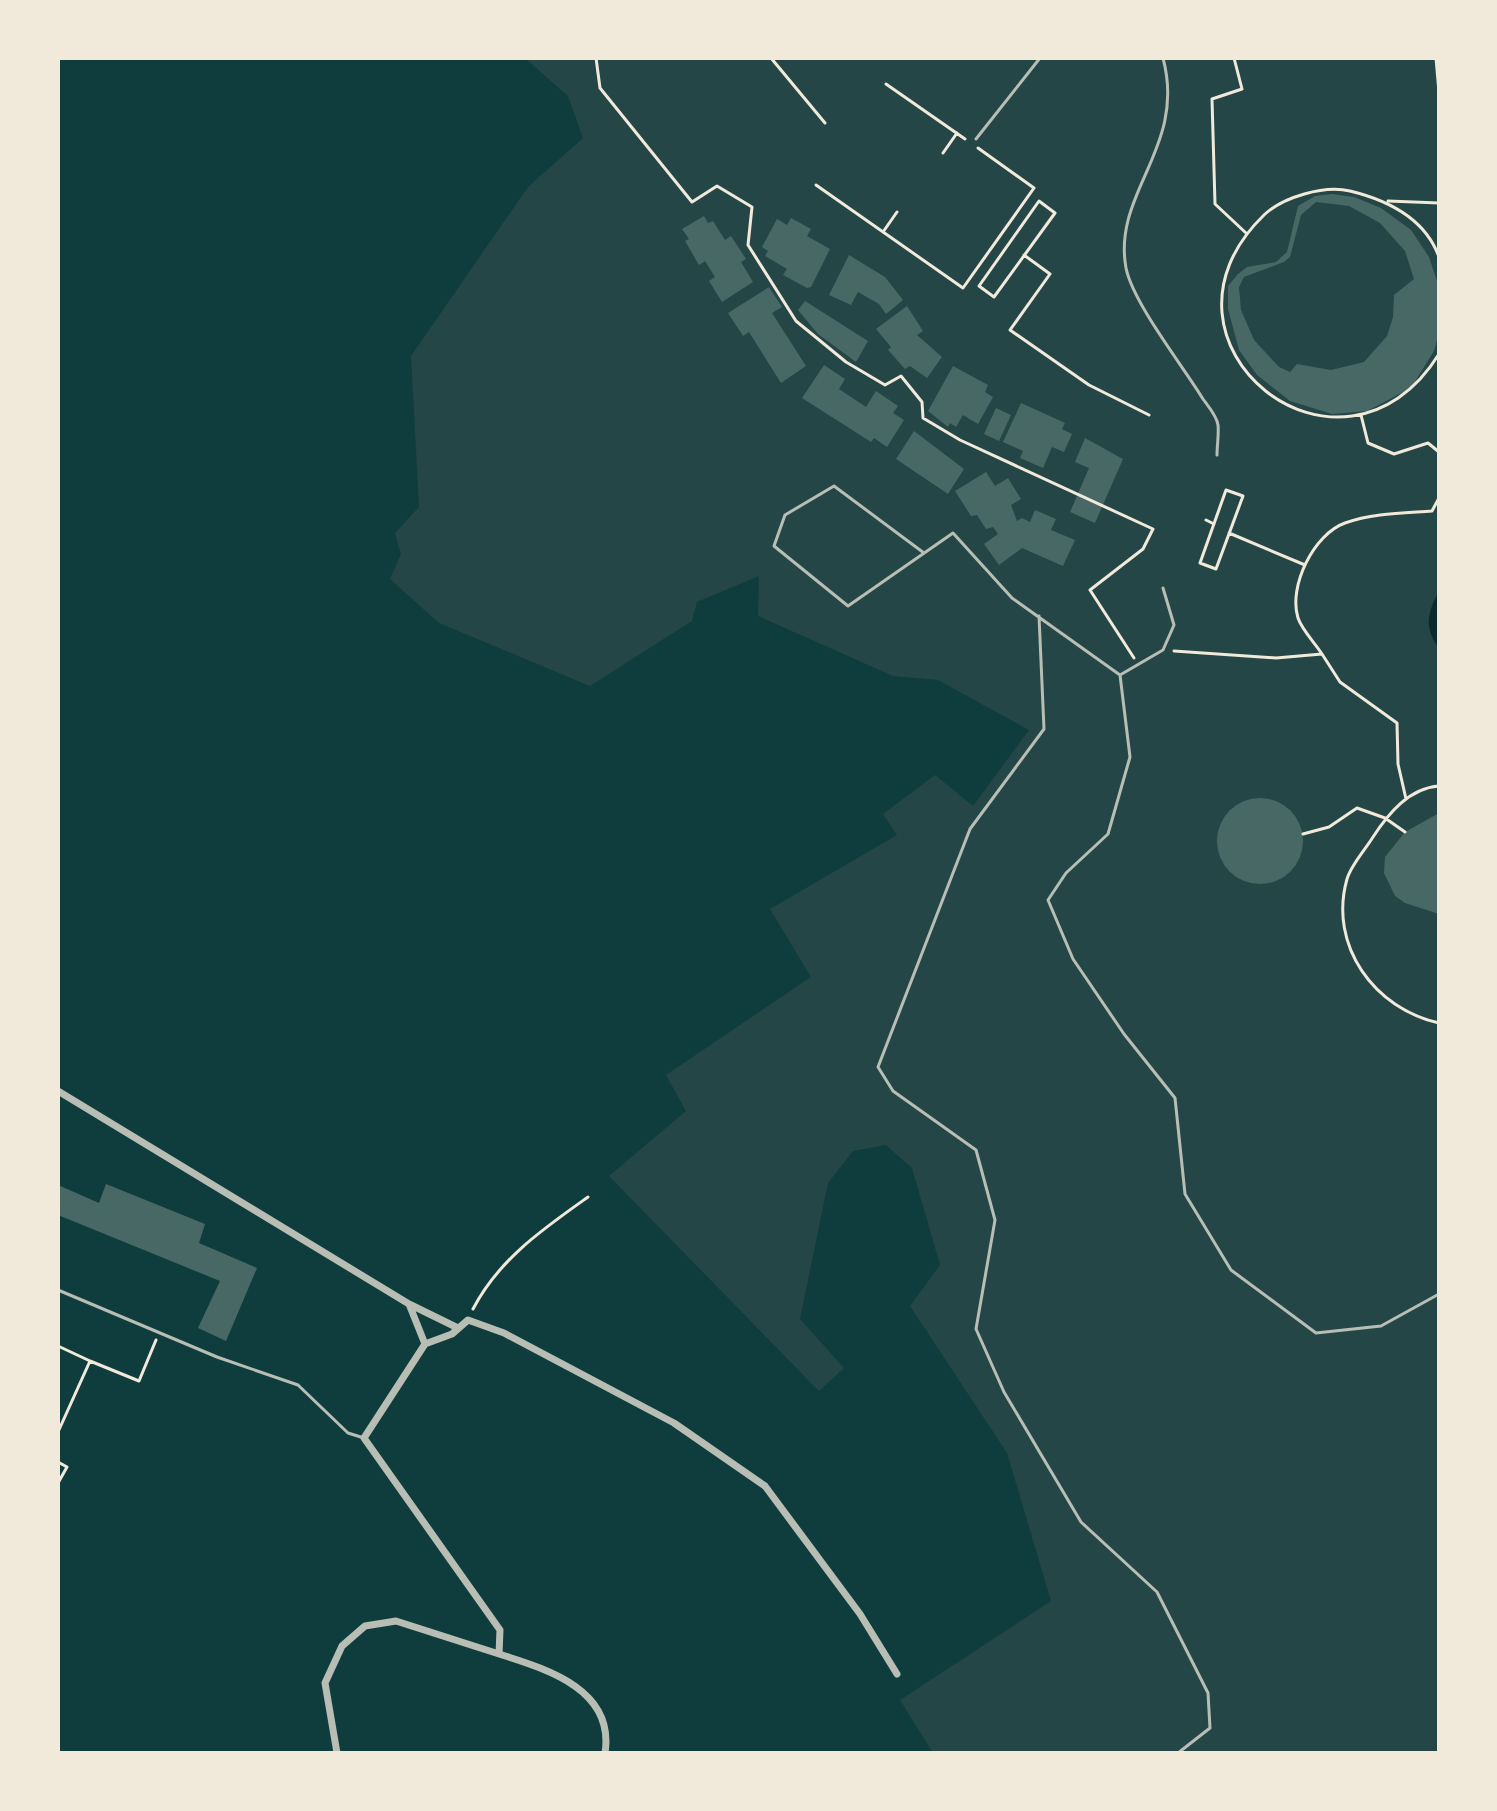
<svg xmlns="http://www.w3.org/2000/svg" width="1497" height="1811" font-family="Poppins,sans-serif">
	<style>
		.green { fill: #244646 }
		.water { fill: #0a2a2b }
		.building { fill: #486865; fill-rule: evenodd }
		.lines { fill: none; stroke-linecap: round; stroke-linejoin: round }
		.path { stroke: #f1e9da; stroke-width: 3 }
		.service { stroke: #b8beb3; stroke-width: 3 }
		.minor { stroke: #b8beb3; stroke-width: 7 }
	</style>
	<rect width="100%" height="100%" fill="#0f3d3e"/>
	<path class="green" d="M 525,58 L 1439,58 L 1439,1753 L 933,1753 L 900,1700 L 1051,1601 L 1007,1453 L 910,1306 L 940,1265 L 912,1168 L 886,1145 L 853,1151 L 828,1183 L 800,1319 L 844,1368 L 819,1391 L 609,1176 L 686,1111 L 666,1075 L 811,977 L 770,909 L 897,835 L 883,814 L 935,775 L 973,806 L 1029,730 L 938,680 L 893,676 L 758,616 L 759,576 L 697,602 L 692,621 L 590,686 L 439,623 L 390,579 L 401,554 L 395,533 L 419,507 L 411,356 L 528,187 L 583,138 L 568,96 Z"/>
	<path class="water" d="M 1439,591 L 1439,648 C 1423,627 1428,612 1439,591 Z"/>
	<path class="building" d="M 1332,194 L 1354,197 L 1381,208 L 1411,230 L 1429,257 L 1439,287 L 1439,333 L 1434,351 L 1411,388 L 1367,411 L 1332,414 L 1290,401 L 1257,375 L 1239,350 L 1228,309 L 1228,286 L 1238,274 L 1247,267 L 1276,262 L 1287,252 L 1298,206 L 1315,196 ZM 1316,202 L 1349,206 L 1380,223 L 1405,251 L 1414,279 L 1394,295 L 1393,317 L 1387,336 L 1364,362 L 1331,370 L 1297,364 L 1290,372 L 1279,367 L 1254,340 L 1241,310 L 1239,287 L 1244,277 L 1284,262 L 1290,257 L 1301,215 Z
		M 704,216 L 708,223 L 713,221 L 725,240 L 731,236 L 746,259 L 741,262 L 753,282 L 722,302 L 709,281 L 715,277 L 705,261 L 699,265 L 685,241 L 689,239 L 682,229 Z
		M 791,218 L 811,229 L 807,236 L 830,249 L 811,287 L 807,288 L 783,275 L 787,269 L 765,256 L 768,251 L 762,247 L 777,219 L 787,225 Z
		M 849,255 L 885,277 L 903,300 L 886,314 L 879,304 L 858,292 L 851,305 L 829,295 Z
		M 769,287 L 782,307 L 772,313 L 806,366 L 781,383 L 749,332 L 743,336 L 728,313 Z
		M 805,301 L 868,341 L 856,362 L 818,334 L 798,310 Z
		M 907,306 L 923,331 L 917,335 L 942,357 L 927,378 L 910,366 L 905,369 L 888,350 L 891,347 L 876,329 Z
		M 824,365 L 845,379 L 839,389 L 866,407 L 876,391 L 898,406 L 893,413 L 904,420 L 887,447 L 874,438 L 871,442 L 802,398 Z
		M 953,366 L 988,385 L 985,392 L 993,397 L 978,424 L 963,415 L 956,427 L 950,423 L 948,427 L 928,411 Z
		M 1021,403 L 1065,423 L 1062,429 L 1072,434 L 1064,452 L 1052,447 L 1043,468 L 1020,458 L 1023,451 L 1003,442 Z
		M 996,408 L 1011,415 L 999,441 L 984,434 Z
		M 914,431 L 964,469 L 948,494 L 896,459 Z
		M 1085,438 L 1123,459 L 1095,523 L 1070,512 L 1089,468 L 1075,462 Z
		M 986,472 L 995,486 L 1008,478 L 1021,499 L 1011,505 L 1017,521 L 1022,518 L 1030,522 L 1035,510 L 1056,519 L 1051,530 L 1075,540 L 1063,566 L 1022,548 L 999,565 L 984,544 L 998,534 L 993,527 L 986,529 L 977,515 L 971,516 L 955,491 Z
		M1217 841a43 43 0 1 1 86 0a43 43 0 1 1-86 0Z
		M 1439,813 L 1439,914 L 1405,903 L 1395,896 L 1384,873 L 1385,857 L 1405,832 Z
		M 106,1184 L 205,1224 L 199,1243 L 257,1268 L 226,1341 L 198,1328 L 220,1281 L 58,1215 L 58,1185 L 99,1203 Z"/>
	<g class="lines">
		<path class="path" d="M 596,58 L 600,88 L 692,202 L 717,186 L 752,207 L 748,245 L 796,321 L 846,362 L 885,385 L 901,376 L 922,402 L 923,418 L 960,440 L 1153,529 L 1143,549 L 1090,590 L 1134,658
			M 771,58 L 825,123
			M 1234,58 L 1242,89 L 1212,99 L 1215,204 L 1246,233
			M 1436,58 L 1439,92
			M 886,84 L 965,139
			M 943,153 L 957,133
			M 816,185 L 963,288 L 1034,188 L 978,148
			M 1039,201 L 1055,213 L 994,297 L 979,286 Z
			M 1388,201 L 1439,203
			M 883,232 L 897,212
			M 1024,255 L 1050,274 L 1010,330 L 1089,385 L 1149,415
			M 1439,257 C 1425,218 1387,200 1350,191 C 1324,185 1283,197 1264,215 C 1132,343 1342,510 1439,354
			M 1361,415 L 1368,443 L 1394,454 L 1428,443 L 1439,452
			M 1226,490 L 1243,496 L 1216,569 L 1200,563 Z
			M 1206,520 L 1214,524
			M 1229,533 L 1305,565
			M 1174,651 L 1276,658 L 1322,654 L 1340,682 L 1397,723 L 1398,764 L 1406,799
			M 1322,654 C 1315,643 1302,630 1298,618 C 1288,586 1314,534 1345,523 C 1372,513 1404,513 1432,511 L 1439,498
			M 1439,786 C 1409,788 1388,814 1373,837 C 1365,850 1351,865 1347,879 C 1328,946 1375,1009 1439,1023
			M 1303,834 L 1329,827 L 1357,808 L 1385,818 L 1405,832
			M 473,1309 C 499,1259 543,1229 588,1197
			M 58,1346 L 90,1361
			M 58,1432 L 90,1361 L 139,1381 L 156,1340
			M 58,1462 L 67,1467 L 58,1483"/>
		<path class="service" d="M 1163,58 C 1187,148 1112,192 1126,268 C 1133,303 1183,366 1203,399 C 1208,406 1217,416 1218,425 C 1219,434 1217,446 1217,455
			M 976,139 L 1040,58
			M 924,553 L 834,486 L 785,515 L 774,546 L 848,606 L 953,533 L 1012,598 L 1120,675
			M 1163,588 L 1174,625 L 1163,650 L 1120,675 L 1130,757 L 1108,834 L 1066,873 L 1048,900 L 1073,959 L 1124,1034 L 1175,1098 L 1185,1194 L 1231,1270 L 1316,1333 L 1381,1326 L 1439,1294
			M 1039,616 L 1044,729 L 970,829 L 878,1067 L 893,1091 L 976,1150 L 995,1220 L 976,1329 L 1004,1392 L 1081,1522 L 1157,1592 L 1208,1693 L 1210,1728 L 1178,1753
			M 58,1290 L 217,1357 L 298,1385 L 348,1433 L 364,1438"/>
		<path class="minor" d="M 58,1091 L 409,1304 L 425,1344 L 364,1438 L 500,1630 L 499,1654 L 396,1621 L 365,1626 L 342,1646 L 325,1683 L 337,1753
			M 409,1304 L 458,1328
			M 425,1344 L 452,1334 L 468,1320 L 504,1333 L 674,1423 L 765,1486 L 860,1614 L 897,1674
			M 499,1654 C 546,1669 615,1689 605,1753"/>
	</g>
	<rect width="1497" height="1811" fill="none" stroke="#f1e9da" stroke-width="120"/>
</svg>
